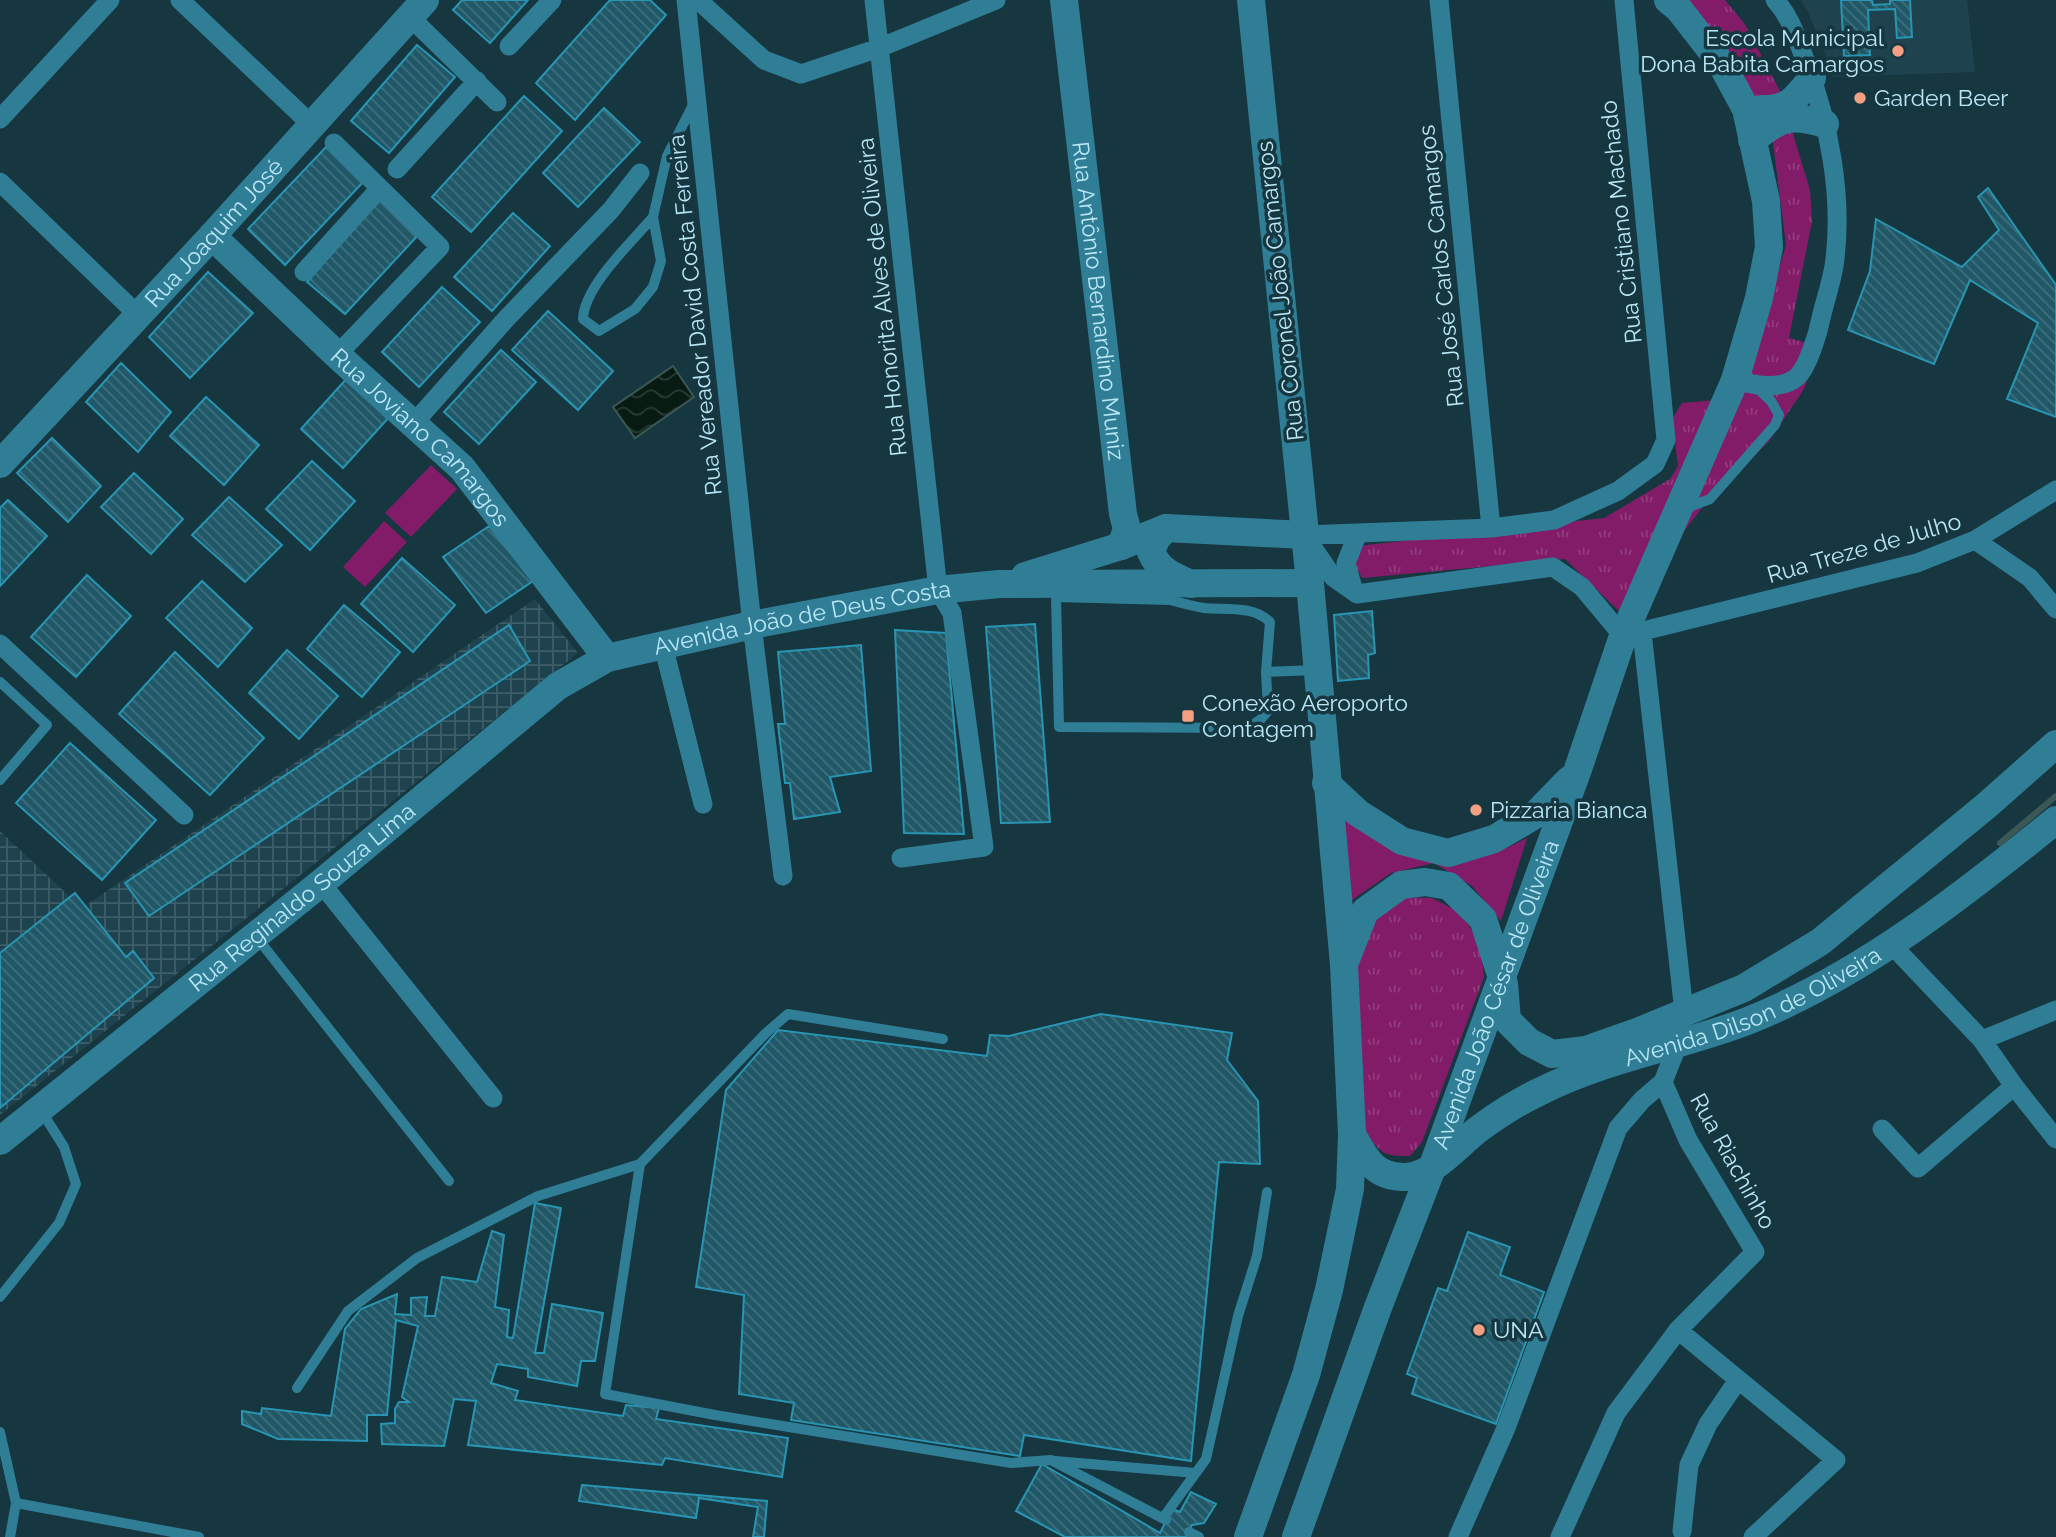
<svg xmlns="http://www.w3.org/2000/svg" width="2056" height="1537" font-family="Raleway,sans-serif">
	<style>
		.built { fill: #1f434e }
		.industrial { fill: url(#industrial-grid) }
		.green { fill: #831c68 }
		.park { fill: url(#park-tufts) }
		.water { fill: url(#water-waves); stroke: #3c5856; stroke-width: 2 }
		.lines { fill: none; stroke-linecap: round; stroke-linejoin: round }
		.stream { stroke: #3c5856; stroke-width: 6 }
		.building { fill: url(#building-back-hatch); stroke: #2895b3; stroke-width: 2 }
		.lane { stroke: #307e96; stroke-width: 10 }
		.street { stroke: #307e96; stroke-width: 19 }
		.secondary { stroke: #307e96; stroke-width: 28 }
		.poi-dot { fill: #f2a081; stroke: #163640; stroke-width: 2.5 }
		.labels { text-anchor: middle; stroke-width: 7; stroke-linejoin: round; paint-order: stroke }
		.poi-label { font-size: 23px; fill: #b9e7f6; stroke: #163640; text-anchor: start }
		.street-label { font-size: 23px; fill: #b9e7f6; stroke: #163640 }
	</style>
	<defs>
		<pattern id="industrial-grid" width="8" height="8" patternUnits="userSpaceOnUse" patternTransform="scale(1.75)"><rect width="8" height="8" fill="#1f434e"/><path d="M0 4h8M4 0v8" fill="none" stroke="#3d5e68"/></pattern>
		<pattern id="park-tufts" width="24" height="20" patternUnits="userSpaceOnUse" patternTransform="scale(1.75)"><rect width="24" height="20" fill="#831c68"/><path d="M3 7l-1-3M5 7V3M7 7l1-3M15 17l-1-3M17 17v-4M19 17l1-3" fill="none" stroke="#923d7e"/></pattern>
		<pattern id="water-waves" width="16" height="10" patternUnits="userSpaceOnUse" patternTransform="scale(1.75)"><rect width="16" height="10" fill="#071b12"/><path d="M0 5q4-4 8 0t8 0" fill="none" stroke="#293c35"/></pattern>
		<pattern id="building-back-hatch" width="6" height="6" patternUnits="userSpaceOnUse" patternTransform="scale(1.75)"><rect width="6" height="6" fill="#215868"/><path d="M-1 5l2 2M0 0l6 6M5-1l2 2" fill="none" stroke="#3f707e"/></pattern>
	</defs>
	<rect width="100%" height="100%" fill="#163640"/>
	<path class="built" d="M 1801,0 L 1967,0 L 1975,72 L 1834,77 L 1808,12 Z"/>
	<path class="industrial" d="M 535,599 L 578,653 L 0,1115 L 0,831 L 82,908 Z"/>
	<path class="green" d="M 431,465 L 457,489 L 411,537 L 385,513 Z
		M 384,521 L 407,542 L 365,587 L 343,567 Z
		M 1339,812 L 1496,853 L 1527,838 L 1501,921 L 1472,886 L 1434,863 L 1391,873 L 1352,900 Z"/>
	<path class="park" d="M 1687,0 L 1725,0 L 1744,23 L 1780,91 L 1810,190 L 1812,221 L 1789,338 L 1819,346 L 1804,389 L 1769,441 L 1702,508 L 1620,612 L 1565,559 L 1362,578 L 1354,563 L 1358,546 L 1604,518 L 1670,479 L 1678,466 L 1672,419 L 1682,403 L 1740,398 L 1786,245 L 1773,143 Z
		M 1404,897 L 1432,898 L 1453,909 L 1469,925 L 1481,949 L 1484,977 L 1422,1142 L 1410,1156 C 1383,1157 1378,1152 1365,1129 L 1356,967 L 1364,941 L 1379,916 Z"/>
	<path class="water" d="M 673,366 L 694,397 L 635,438 L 613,407 Z"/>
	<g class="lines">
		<path class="stream" d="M 2000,843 L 2056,796"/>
	</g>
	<path class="building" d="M 462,0 L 528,0 L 490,43 L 453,10 Z
		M 610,0 L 650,0 L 666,15 L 575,120 L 536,83 Z
		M 1841,0 L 1872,0 L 1873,5 L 1890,4 L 1890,0 L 1910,0 L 1912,37 L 1897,38 L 1895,9 L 1868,10 L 1870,55 L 1844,56 Z
		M 417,45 L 455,77 L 389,153 L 351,121 Z
		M 524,96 L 562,131 L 471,232 L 432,197 Z
		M 604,108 L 640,142 L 578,207 L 543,173 Z
		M 329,144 L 366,179 L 285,265 L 248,229 Z
		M 1988,188 L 2056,285 L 2056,417 L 2007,399 L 2038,323 L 1970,280 L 1934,364 L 1848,330 L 1870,271 L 1876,219 L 1962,267 L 1999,230 L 1978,197 Z
		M 382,196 L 421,232 L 345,314 L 307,282 Z
		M 513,213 L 550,246 L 492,311 L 454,277 Z
		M 208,272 L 253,313 L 190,378 L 149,337 Z
		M 442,287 L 480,322 L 419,387 L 382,352 Z
		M 548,311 L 613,371 L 578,410 L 512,350 Z
		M 501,350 L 536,382 L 479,444 L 444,412 Z
		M 121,363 L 171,412 L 138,452 L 86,402 Z
		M 349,376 L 391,415 L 343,468 L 301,429 Z
		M 206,397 L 259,445 L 224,485 L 170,436 Z
		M 52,438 L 101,486 L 68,522 L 17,473 Z
		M 312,461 L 355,501 L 310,550 L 266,509 Z
		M 134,473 L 183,519 L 151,554 L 101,507 Z
		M 229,497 L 282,545 L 245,582 L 192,535 Z
		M 8,500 L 47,536 L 0,586 L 0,508 Z
		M 489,526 L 533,581 L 486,613 L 443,557 Z
		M 402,558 L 455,605 L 413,652 L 361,604 Z
		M 87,575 L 131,616 L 76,677 L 31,637 Z
		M 202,581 L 252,628 L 218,667 L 166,618 Z
		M 344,605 L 400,652 L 362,697 L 307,649 Z
		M 1372,611 L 1375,653 L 1368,655 L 1369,678 L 1338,681 L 1334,615 Z
		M 1035,624 L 1050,822 L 1001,823 L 986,627 Z
		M 509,625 L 530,661 L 149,916 L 125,883 Z
		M 895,630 L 946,633 L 964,834 L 904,833 Z
		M 861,645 L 871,771 L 830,777 L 840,812 L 794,819 L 790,783 L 785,783 L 778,724 L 785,724 L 778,652 Z
		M 287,650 L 338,696 L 299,739 L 249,693 Z
		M 175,652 L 264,738 L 210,795 L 119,714 Z
		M 70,743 L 156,820 L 102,880 L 16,803 Z
		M 75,893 L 126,957 L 133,951 L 154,978 L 0,1108 L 0,953 Z
		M 1101,1014 L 1232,1033 L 1227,1060 L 1258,1101 L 1260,1164 L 1219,1162 L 1191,1461 L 1024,1435 L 1020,1456 L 791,1420 L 794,1403 L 739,1394 L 744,1295 L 696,1287 L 726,1090 L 778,1030 L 987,1056 L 990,1035 L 1009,1036 Z
		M 535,1203 L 561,1208 L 535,1353 L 544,1353 L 552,1304 L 603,1313 L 595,1361 L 581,1361 L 577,1386 L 528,1377 L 528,1369 L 497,1364 L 491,1383 L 518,1391 L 515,1400 L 623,1416 L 626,1405 L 659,1408 L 656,1419 L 788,1438 L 782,1477 L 665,1458 L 662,1465 L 468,1445 L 476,1401 L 454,1399 L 444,1446 L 382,1444 L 381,1424 L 395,1423 L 395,1409 L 399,1402 L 409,1402 L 402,1397 L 418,1326 L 396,1320 L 387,1415 L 367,1415 L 367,1441 L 278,1439 L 242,1424 L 242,1411 L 261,1414 L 262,1408 L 331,1416 L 345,1329 L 361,1309 L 397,1294 L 395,1314 L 411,1315 L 411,1298 L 427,1297 L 425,1316 L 435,1316 L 442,1277 L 477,1282 L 492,1231 L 504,1235 L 495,1307 L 509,1310 L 507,1337 L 513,1338 Z
		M 1468,1232 L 1510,1247 L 1500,1275 L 1544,1292 L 1496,1424 L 1412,1394 L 1417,1378 L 1407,1374 L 1438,1288 L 1447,1291 Z
		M 1042,1464 L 1160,1533 L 1172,1509 L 1180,1512 L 1191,1492 L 1216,1504 L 1204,1523 L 1192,1525 L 1186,1537 L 1065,1537 L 1016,1511 Z
		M 582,1485 L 767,1501 L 764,1537 L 753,1537 L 758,1507 L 699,1498 L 696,1518 L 579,1501 Z"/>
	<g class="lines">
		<path class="lane" d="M 653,217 C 632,242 584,286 583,319 L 599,331 L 635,309 L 653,287 L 661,261 L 653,217 L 667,156 L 693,105
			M 1684,509 L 1710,499 L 1775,425 L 1779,415 L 1771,401 L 1756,387
			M 1163,588 L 1170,600 C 1181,603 1192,606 1204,608 C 1226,610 1253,605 1270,622 L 1266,672 L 1268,711 L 1261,719 L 1248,728 L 1059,727 L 1056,597 L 1170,600
			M 1266,672 L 1316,670
			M 0,682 L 47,725 L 0,780
			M 258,939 L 449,1181
			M 640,1164 L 605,1394 L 715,1415 L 1011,1463 L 1051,1460 L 1166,1520
			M 0,1297 L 59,1223 L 76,1184 L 64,1147 L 42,1112
			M 297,1388 L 348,1311 L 417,1258 L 538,1196 L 640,1164 L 766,1033 L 788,1014 L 943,1039
			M 0,1432 L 16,1503 L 10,1537
			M 1055,1461 L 1196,1473
			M 16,1503 L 199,1537
			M 1163,1518 L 1206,1459 L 1238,1316 L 1257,1256 L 1267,1192
			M 1189,1532 L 1199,1537"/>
		<path class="street" d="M 180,0 L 313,126
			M 686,0 L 752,625 L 783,876
			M 698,0 L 764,60 L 801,74 L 879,48 L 996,0
			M 874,0 L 938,590 L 952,613 L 984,847 L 901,858
			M 1439,0 L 1491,528
			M 410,17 L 497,102
			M 509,46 L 552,0
			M 0,119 L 110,0
			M 334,143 L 440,247 L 337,355
			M 397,169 L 477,81
			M 0,182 L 137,314
			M 304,272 L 380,188
			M 1735,380 C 1753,385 1781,391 1797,377 C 1808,367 1818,333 1821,318 C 1825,301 1831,284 1834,266 C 1844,197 1829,121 1804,57 C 1796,36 1790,16 1775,0
			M 414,423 L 506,319 L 611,210 L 640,173
			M 1304,535 L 1491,528 L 1554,520 L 1618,491 L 1655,464 L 1666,440 L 1624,0
			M 1307,539 L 1333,577 L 1357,594 L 1553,567 L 1582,587 L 1623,636 L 1917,563 L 1975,540 L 2056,490
			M 1975,540 L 2030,578 L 2056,609
			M 1354,592 L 1346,563 L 1358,533
			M 1642,632 L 1684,1012
			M 0,644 L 184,815
			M 663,645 L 703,804
			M 321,883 L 493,1098
			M 1891,944 L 1982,1040 L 2014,1086 L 2056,1139
			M 1982,1040 L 2056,1010
			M 1882,1129 L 1918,1168 L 2014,1086
			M 1678,1330 L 1836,1460 L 1753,1537
			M 1682,1531 L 1689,1465 L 1708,1424 L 1738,1380
			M 1458,1537 L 1506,1428 L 1618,1128 L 1642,1100 L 1663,1082 L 1678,1044
			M 1560,1537 L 1616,1413 L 1678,1330 L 1755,1252 L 1688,1140 L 1663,1082"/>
		<g class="secondary">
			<path id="s1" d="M 1064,0 L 1123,514 L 1127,529 L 1121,546"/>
			<path d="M 1762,109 C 1789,110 1796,98 1812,78"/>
			<path d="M 1752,140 C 1782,118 1788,113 1825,124"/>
			<path id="s2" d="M 212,236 L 337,355 L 462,468 L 607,658"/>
			<path id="s3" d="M 0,464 L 212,236 L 425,0"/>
			<path d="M 1166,528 L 1156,539 L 1151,552 C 1159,571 1173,576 1191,584"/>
			<path d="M 1025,576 L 1121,546 L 1166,528 L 1304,535"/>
			<path d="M 1326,783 L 1358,813 L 1402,841 L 1448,853 L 1494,839 L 1535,815 L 1569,780"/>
			<path d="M 1346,959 L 1365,911 L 1401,885 L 1425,882 L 1449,886 L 1483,919 L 1504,984 L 1507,1020 L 1529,1042 L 1552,1054 L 1586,1050 L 1637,1032 L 1744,988 L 1820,942 L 1986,806 L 2056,744"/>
			<path id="s4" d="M 1352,1134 C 1365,1158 1374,1178 1406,1177 C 1435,1175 1458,1144 1480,1128 C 1499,1114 1518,1102 1539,1092 C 1605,1058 1681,1047 1750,1020 C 1863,974 1962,896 2056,820"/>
			<path id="s5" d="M 0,1141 L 321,883 L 558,686 L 607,658 L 752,625 L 938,590 L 999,584 L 1310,583"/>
			<path d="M 1248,1537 L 1306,1375 L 1329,1290 L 1350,1189 L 1352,1134 L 1344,965 L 1310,583 L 1251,0"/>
			<path id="s6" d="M 1296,1537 L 1377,1310 L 1432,1168 L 1577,772 L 1623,636 L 1735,380 L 1759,298 L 1769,247 L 1766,201 L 1746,109 L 1721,63 L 1678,8 L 1668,0"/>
		</g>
	</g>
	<g class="poi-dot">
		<circle cx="1898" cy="51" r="7"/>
		<circle cx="1860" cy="98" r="7"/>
		<rect x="1181" y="709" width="14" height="14" rx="3.5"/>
		<circle cx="1476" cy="810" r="7"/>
		<circle cx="1479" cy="1330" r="7"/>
	</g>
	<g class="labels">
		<g class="poi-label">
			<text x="1884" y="46" text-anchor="end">Escola Municipal<tspan x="1884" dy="26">Dona Babita Camargos</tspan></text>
			<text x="1874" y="106">Garden Beer</text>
			<text x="1202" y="711">Conexão Aeroporto<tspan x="1202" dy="26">Contagem</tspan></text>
			<text x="1490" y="818">Pizzaria Bianca</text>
			<text x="1493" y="1338">UNA</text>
		</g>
		<g class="street-label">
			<text transform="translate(1621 222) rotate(-96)" y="8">Rua Cristiano Machado</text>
			<text dy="8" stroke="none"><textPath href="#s3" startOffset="315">Rua Joaquim José</textPath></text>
			<text transform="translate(1441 266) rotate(-96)" y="8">Rua José Carlos Camargos</text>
			<text transform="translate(1280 291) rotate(-96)" y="8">Rua Coronel João Camargos</text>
			<text transform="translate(882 297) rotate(-96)" y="8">Rua Honorita Alves de Oliveira</text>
			<text dy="8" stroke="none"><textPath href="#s1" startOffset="303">Rua Antônio Bernardino Muniz</textPath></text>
			<text transform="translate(695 315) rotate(-96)" y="8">Rua Vereador David Costa Ferreira</text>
			<text dy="8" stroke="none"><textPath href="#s2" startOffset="290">Rua Joviano Camargos</textPath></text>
			<text transform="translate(1864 548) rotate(-16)" y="8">Rua Treze de Julho</text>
			<text dy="8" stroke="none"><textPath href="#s5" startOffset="976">Avenida João de Deus Costa</textPath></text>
			<text dy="8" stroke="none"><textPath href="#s5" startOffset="388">Rua Reginaldo Souza Lima</textPath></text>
			<text dy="8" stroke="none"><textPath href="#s6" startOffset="578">Avenida João César de Oliveira</textPath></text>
			<text dy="8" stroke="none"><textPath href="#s4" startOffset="464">Avenida Dilson de Oliveira</textPath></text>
			<text transform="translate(1733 1161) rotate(61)" y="8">Rua Riachinho</text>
		</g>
	</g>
</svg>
